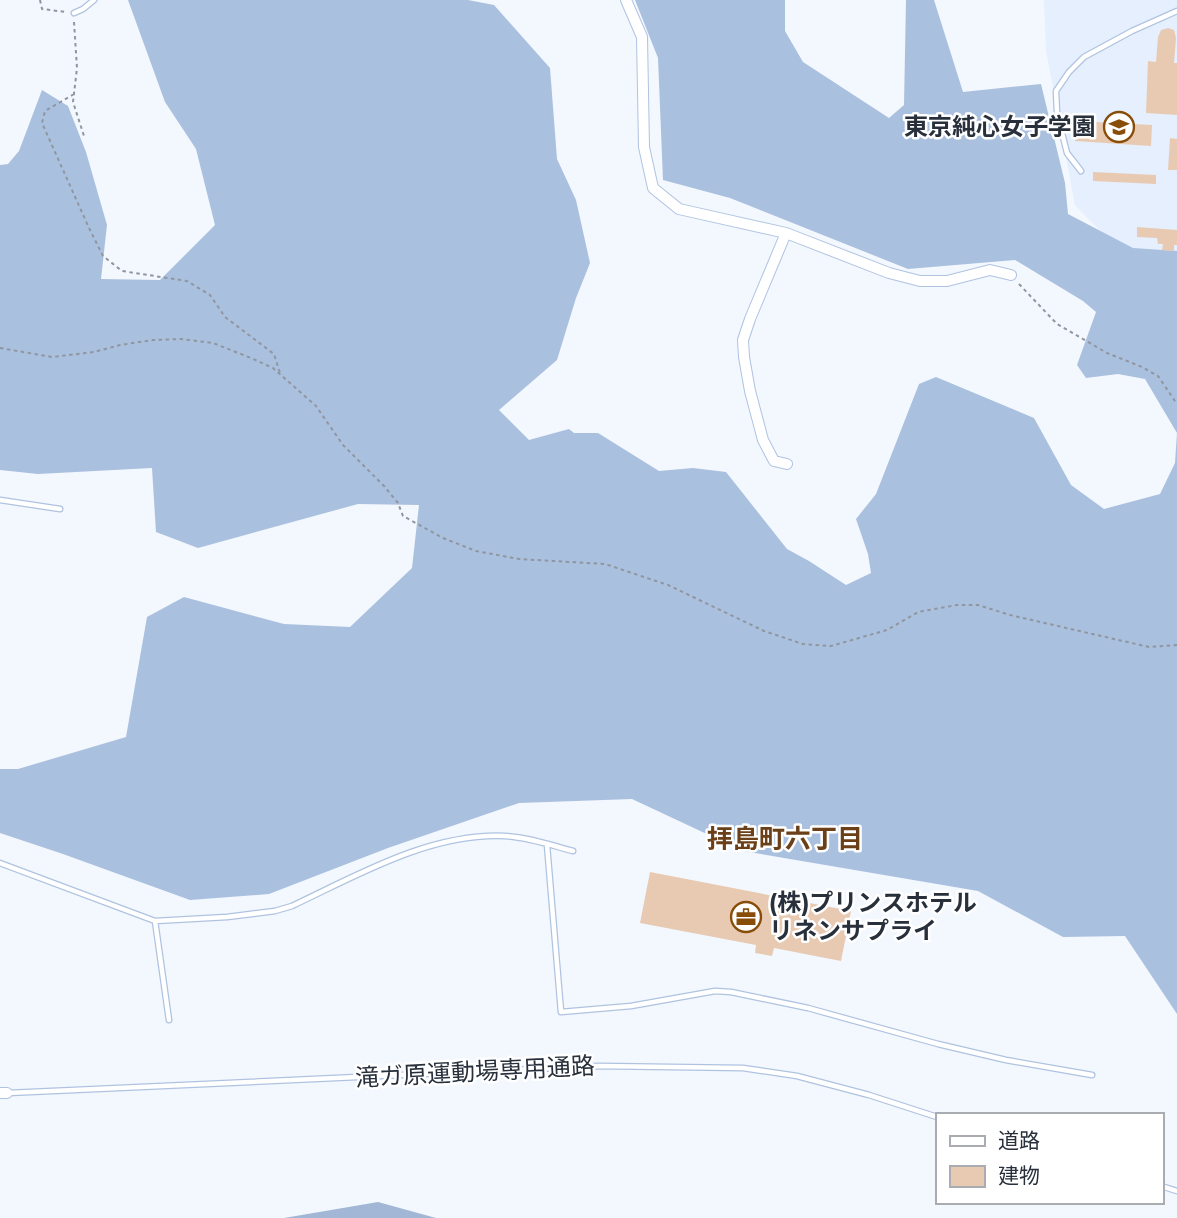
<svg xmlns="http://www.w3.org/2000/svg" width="1177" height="1218" font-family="Jost,'Noto Sans JP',sans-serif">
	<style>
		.built { fill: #e5effe }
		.forest { fill: #aac0df }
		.water { fill: #a2b7d6 }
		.building { fill: #e8cab2 }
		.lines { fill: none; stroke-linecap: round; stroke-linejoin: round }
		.service-casing { stroke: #afc3e1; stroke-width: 7 }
		.minor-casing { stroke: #afc3e1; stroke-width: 12 }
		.path { stroke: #9096a0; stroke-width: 2; stroke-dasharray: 3.5 3.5; stroke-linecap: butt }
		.service { stroke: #fff; stroke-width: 4.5 }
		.minor { stroke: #fff; stroke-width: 10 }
		.labels { text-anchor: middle; stroke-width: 5; stroke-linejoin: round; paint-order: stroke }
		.poi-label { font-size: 24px; font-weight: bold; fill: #28303c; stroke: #fff; text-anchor: end }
		.street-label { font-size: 24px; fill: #28303c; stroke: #fff }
		.neighbourhood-label { font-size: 26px; font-weight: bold; fill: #6b4018; stroke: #fff }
	</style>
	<rect width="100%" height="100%" fill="#f3f7fe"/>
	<path class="built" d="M 1044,0 L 1177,0 L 1177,265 L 1132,263 L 1075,205 L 1046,50 Z"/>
	<path class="forest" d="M 128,0 L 468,0 L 494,5 L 550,68 L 557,159 L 576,200 L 590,263 L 576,298 L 557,360 L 499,410 L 529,440 L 569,429 L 574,433 L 598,433 L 659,471 L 693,468 L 726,472 L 787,549 L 809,561 L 846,585 L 871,573 L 868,554 L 856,519 L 876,494 L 919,384 L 936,377 L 1034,418 L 1071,485 L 1104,509 L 1160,494 L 1175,463 L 1177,433 L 1145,379 L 1118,374 L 1086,378 L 1077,365 L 1096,312 L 1083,301 L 1015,260 L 908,269 L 730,198 L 663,180 L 658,58 L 635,0 L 785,0 L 785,31 L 803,62 L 889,118 L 904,105 L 906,0 L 934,0 L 963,92 L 1041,84 L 1065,183 L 1068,214 L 1133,248 L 1177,251 L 1177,1014 L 1125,936 L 1063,937 L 978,891 L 743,851 L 632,799 L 519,803 L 388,848 L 269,894 L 190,900 L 63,854 L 0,833 L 0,769 L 18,769 L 126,737 L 147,617 L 184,597 L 284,624 L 350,627 L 412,568 L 419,505 L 358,504 L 198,548 L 156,532 L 152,468 L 38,474 L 0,470 L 0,165 L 8,164 L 19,151 L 42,90 L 68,106 L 86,152 L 107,225 L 101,279 L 160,280 L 215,225 L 196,149 L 165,102 Z"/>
	<path class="water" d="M 378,1202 L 436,1218 L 284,1218 Z"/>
	<path class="building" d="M 1168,28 L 1174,30 L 1176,38 L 1174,63 L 1177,63 L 1177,115 L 1146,113 L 1148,61 L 1156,62 L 1158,37 L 1161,30 Z
		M 1076,121 L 1152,125 L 1151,146 L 1075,141 Z
		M 1170,138 L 1177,139 L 1177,170 L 1168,170 Z
		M 1093,172 L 1156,175 L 1156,184 L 1093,181 Z
		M 1137,227 L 1177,230 L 1177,245 L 1174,245 L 1174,251 L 1162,250 L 1163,244 L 1158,244 L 1157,238 L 1137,237 Z
		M 650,872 L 851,911 L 841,961 L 774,948 L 772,956 L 755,953 L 756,945 L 640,923 Z"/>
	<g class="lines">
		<g class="service-casing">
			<path id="service" d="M 74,13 L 83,9 L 94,0
				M 1081,171 L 1067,153 L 1057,113 L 1056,91 L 1069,72 L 1084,57 L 1132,31 L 1177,11
				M 0,500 L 60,509
				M 547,845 L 561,1012 L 631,1006 L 715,991 L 731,992 L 808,1008 L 938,1044 L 1006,1060 L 1092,1075
				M 0,863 L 155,921 L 227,917 L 275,911 L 292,906 C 358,875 429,833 505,836 C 528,837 550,845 573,851
				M 155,921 L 169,1020
				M 8,1093 L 599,1066 L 743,1068 L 797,1076 L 869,1095 L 937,1117
				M 1161,1186 L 1177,1191"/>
		</g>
		<g class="minor-casing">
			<path id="minor" d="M 626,0 L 642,37 L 644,147 L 653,188 L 679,209 L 786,233 L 889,273 L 920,281 L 947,281 L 990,270 L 1011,275
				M 786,233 L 750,319 L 743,340 L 744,357 L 750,391 L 763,440 L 774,461 L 787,464
				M 0,1093 L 7,1093"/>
		</g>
		<path class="path" d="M 40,0 L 42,9 L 66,12
			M 74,22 L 77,68 L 73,102 L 84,136
			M 74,94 L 45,111 L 42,123 L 89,228 L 103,256 L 122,271 L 187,281 L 210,295 L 225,317 L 274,354 L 280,373
			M 1019,284 L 1057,324 L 1107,353 L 1142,367 L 1158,376 L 1177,404
			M 0,348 L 52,357 L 94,352 L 120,345 L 153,340 L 181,339 L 213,343 L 251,358 L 273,368 L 316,406 L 343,445 L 384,486 L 398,503 L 403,516 L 443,538 L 476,551 L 519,559 L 605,564 L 668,585 L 764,631 L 803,644 L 831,646 L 887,630 L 918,612 L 957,605 L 978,605 L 1010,615 L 1149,647 L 1177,645"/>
		<use href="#service" class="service"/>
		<use href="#minor" class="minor"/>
	</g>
	<defs>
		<g id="school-ring" transform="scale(1.575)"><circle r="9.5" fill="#fff" stroke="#884d08" stroke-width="1.5"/><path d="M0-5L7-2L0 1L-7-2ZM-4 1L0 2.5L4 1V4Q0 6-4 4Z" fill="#884d08"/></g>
		<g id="office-ring" transform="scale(1.575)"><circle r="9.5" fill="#fff" stroke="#884d08" stroke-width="1.5"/><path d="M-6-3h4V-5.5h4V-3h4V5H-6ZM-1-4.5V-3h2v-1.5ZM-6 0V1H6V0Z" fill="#884d08"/></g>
	</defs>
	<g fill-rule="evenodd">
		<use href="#school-ring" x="1119" y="127"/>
		<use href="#office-ring" x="746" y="917"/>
	</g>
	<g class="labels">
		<g class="poi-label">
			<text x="1096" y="135">東京純心女子学園</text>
			<text x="769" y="911" text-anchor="start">(株)プリンスホテル<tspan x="769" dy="28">リネンサプライ</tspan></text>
		</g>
		<g class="street-label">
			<text transform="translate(475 1072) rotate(-3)" y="8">滝ガ原運動場専用通路</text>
		</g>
		<g class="neighbourhood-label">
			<text x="785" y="848">拝島町六丁目</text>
		</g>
	</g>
	<rect x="936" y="1113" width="228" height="91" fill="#ffffff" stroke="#a9acb1" stroke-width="2"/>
	<rect x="950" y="1136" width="35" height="10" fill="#ffffff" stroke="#a9acb1" stroke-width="2"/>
	<text x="998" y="1148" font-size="21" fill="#28303c">道路</text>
	<rect x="950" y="1166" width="35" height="21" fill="#e8cab2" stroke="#a9acb1" stroke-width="2"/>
	<text x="998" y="1183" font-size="21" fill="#28303c">建物</text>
</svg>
